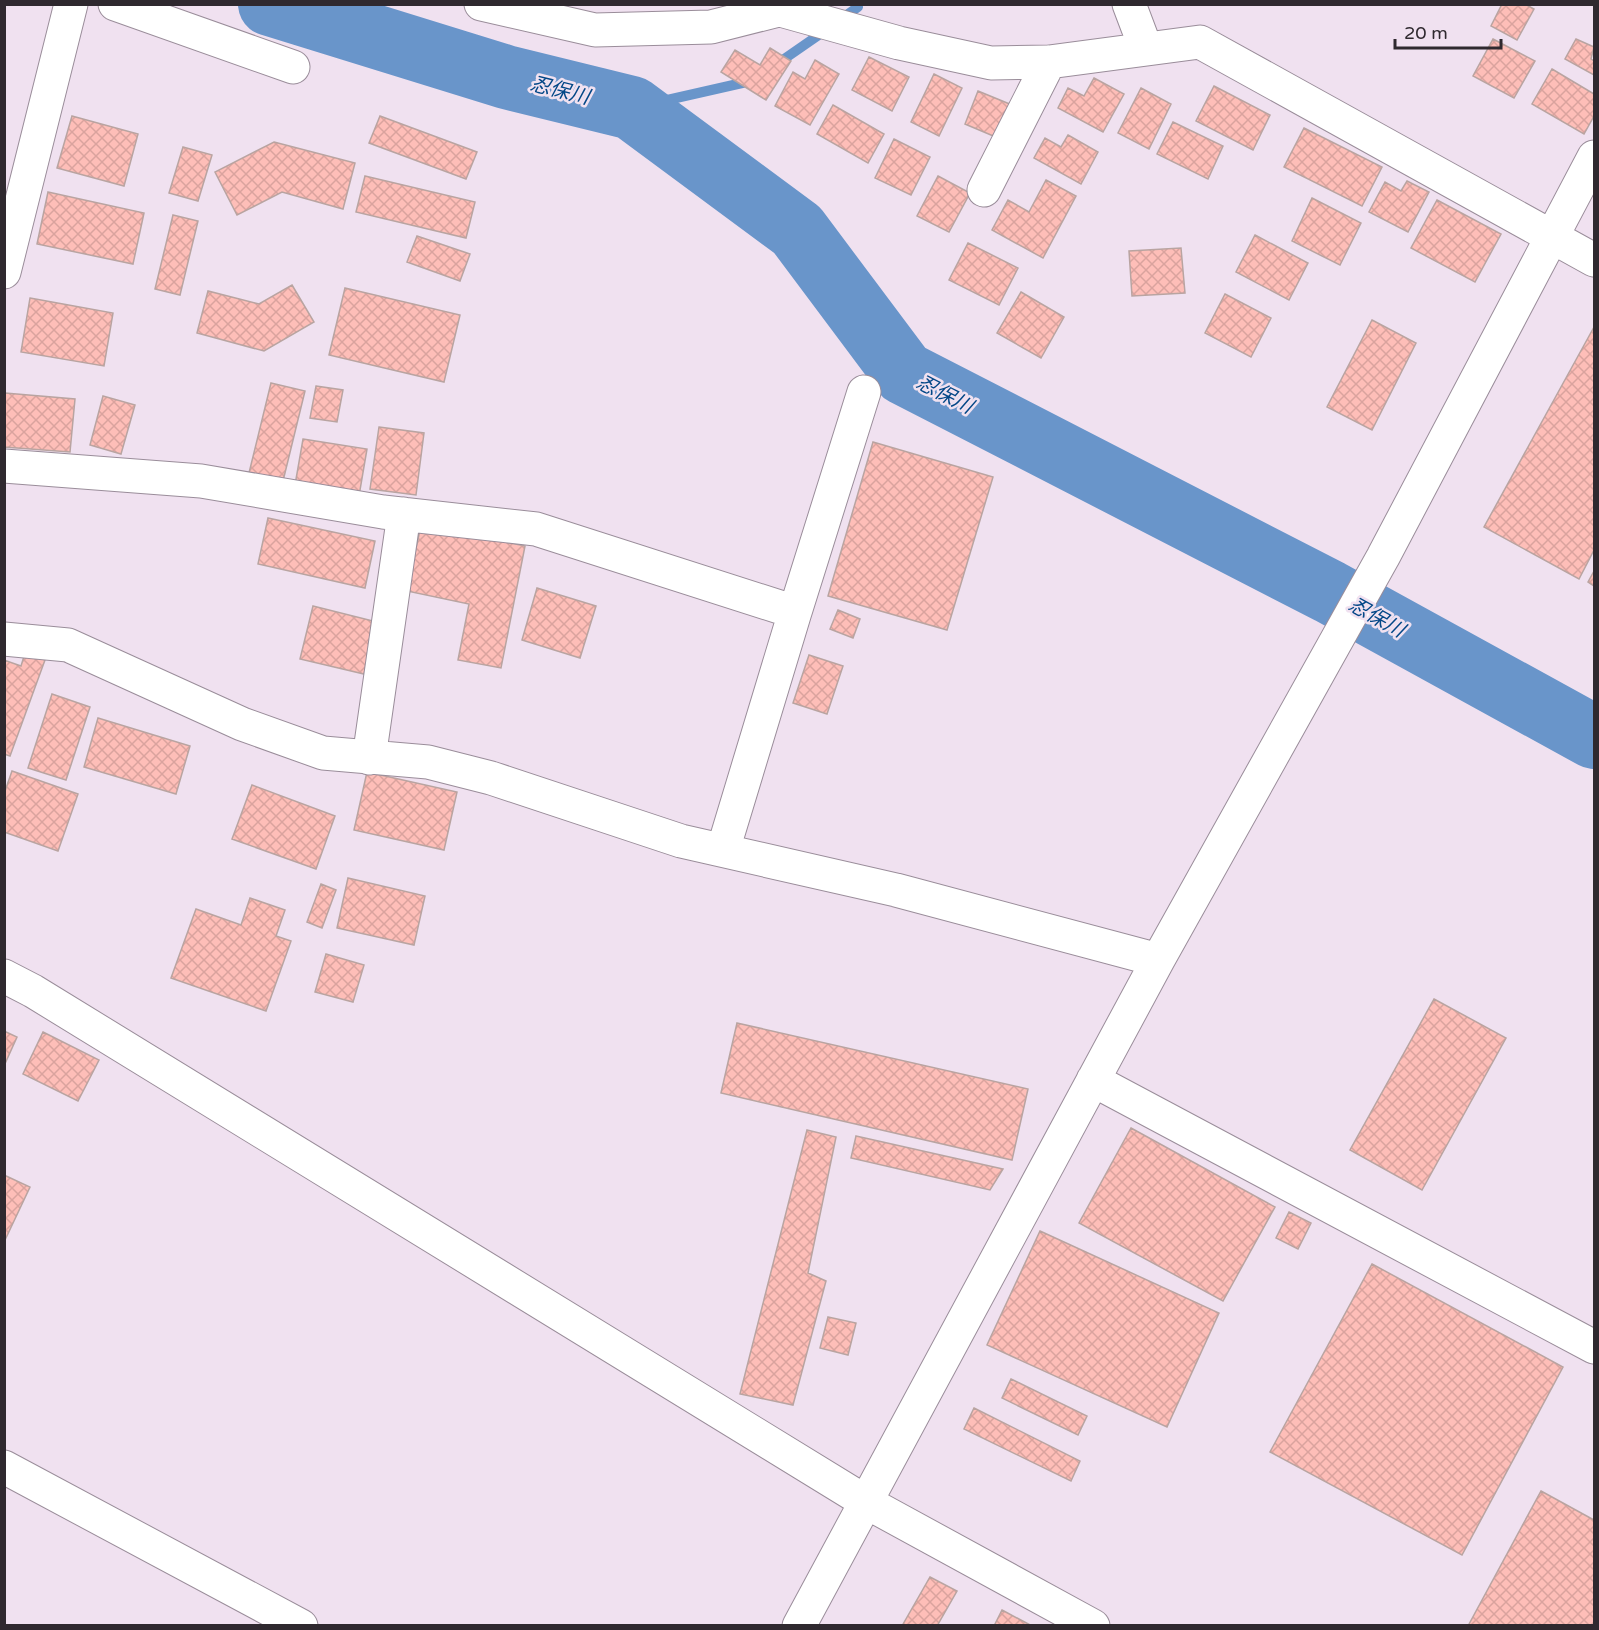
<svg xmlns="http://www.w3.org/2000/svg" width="1599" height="1630" font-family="'Varela Round','Noto Sans JP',sans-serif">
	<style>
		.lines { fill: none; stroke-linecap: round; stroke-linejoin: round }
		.stream { stroke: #6995ca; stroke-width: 10 }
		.river { stroke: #6995ca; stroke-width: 64 }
		.building { fill: url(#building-cross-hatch); stroke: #b9a4a1; stroke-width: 1.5 }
		.minor-casing { stroke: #9a8d9a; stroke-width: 35 }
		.minor { stroke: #fff; stroke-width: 33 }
		.labels { text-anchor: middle; stroke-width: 5; stroke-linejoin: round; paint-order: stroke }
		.water-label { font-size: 20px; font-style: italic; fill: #034787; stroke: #f0e1f0 }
	</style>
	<defs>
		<pattern id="building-cross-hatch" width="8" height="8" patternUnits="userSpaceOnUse" patternTransform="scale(1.5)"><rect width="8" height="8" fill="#febeb8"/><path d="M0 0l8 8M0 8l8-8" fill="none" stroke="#daa39e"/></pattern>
	</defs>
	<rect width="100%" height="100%" fill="#f0e1f0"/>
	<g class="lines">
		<path class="stream" d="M 841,19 L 858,7
			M 774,66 L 826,30
			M 632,108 L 751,81"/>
		<path class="river" d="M 270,4 L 506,77 L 632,108 L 797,230 L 904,373 L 1330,592 L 1594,737"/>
	</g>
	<path class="building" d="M 1502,4 L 1525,4 L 1534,9 L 1517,40 L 1491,26 Z
		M 1493,39 L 1535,61 L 1514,98 L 1473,76 Z
		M 1576,39 L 1594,47 L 1591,59 L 1594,61 L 1594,75 L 1565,59 Z
		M 770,48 L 791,61 L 766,100 L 721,72 L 735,50 L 760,65 Z
		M 869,57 L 909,77 L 892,111 L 852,90 Z
		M 815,60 L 839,74 L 810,125 L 775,106 L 793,72 L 805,79 Z
		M 1552,69 L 1594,94 L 1594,116 L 1584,134 L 1532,104 Z
		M 934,74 L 962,88 L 939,136 L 911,122 Z
		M 1094,78 L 1124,94 L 1103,132 L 1058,108 L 1068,88 L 1084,96 Z
		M 1214,86 L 1270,115 L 1253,150 L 1196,121 Z
		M 1141,88 L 1171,104 L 1149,149 L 1118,133 Z
		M 978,91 L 1012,105 L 998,138 L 965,124 Z
		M 833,105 L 884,134 L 868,163 L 817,134 Z
		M 72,116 L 138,134 L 124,186 L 57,168 Z
		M 380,116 L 477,152 L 466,179 L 369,143 Z
		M 1173,122 L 1223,146 L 1208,179 L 1157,154 Z
		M 1304,128 L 1382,167 L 1362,206 L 1284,167 Z
		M 1068,135 L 1098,152 L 1081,184 L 1034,158 L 1045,138 L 1061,147 Z
		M 894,139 L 930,157 L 911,195 L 875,178 Z
		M 274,142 L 355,163 L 343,209 L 282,192 L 237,215 L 215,172 Z
		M 183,147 L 212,155 L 198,201 L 169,193 Z
		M 365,176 L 475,202 L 466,238 L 356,212 Z
		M 938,176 L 970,193 L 949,232 L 917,216 Z
		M 1046,180 L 1076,196 L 1043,258 L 992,230 L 1008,200 L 1029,212 Z
		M 1407,181 L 1429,192 L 1408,232 L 1369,212 L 1385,182 L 1401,191 Z
		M 48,192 L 144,213 L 133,264 L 37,244 Z
		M 1312,198 L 1361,223 L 1340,265 L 1292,241 Z
		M 1437,200 L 1501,234 L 1475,282 L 1411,248 Z
		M 173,215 L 198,221 L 180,295 L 155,289 Z
		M 1255,235 L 1308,263 L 1289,300 L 1236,272 Z
		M 417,236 L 470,254 L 460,281 L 407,262 Z
		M 968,243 L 1018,268 L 999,305 L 949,280 Z
		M 1181,248 L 1185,293 L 1132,296 L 1129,251 Z
		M 292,285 L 314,322 L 264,351 L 197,333 L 208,291 L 259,304 Z
		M 345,288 L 460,315 L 444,382 L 329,355 Z
		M 1021,292 L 1064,317 L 1041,358 L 997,333 Z
		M 1225,294 L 1271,318 L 1251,357 L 1205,333 Z
		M 30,298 L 113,313 L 104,366 L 21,352 Z
		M 1372,320 L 1416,343 L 1372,430 L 1327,407 Z
		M 1594,327 L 1594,550 L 1579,579 L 1484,527 Z
		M 271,383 L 305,391 L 283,481 L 249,473 Z
		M 316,386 L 343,390 L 337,422 L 310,418 Z
		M 5,393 L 75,399 L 70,452 L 4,447 Z
		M 103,396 L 135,405 L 121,454 L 90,445 Z
		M 379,427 L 424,433 L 416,495 L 370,489 Z
		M 303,439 L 367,449 L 359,496 L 295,485 Z
		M 873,442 L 993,477 L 947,630 L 828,596 Z
		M 268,518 L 375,541 L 365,588 L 258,564 Z
		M 421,525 L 525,546 L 501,668 L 458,660 L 469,604 L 407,591 Z
		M 1594,571 L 1594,586 L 1588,582 Z
		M 537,588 L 596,606 L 580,658 L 522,640 Z
		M 313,606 L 377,622 L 364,674 L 300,659 Z
		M 838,610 L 860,619 L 853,638 L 830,629 Z
		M 25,653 L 45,660 L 10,756 L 4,754 L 4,660 L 21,666 Z
		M 809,655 L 843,666 L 827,714 L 793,703 Z
		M 52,694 L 90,707 L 66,780 L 28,768 Z
		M 98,718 L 190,746 L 176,794 L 84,767 Z
		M 12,771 L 78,794 L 58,851 L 4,832 L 4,794 Z
		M 367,772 L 457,792 L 444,850 L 354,830 Z
		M 252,785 L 335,816 L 316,869 L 232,839 Z
		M 348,878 L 425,896 L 414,945 L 337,928 Z
		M 321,884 L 336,890 L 322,928 L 307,922 Z
		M 250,898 L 285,910 L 276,936 L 291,941 L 266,1011 L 171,978 L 196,909 L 241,925 Z
		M 326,954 L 364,965 L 353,1002 L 315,992 Z
		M 1434,999 L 1506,1038 L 1422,1190 L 1350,1150 Z
		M 737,1023 L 1028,1089 L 1012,1160 L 721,1093 Z
		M 4,1031 L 17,1037 L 4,1066 Z
		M 43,1032 L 99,1060 L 78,1101 L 23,1074 Z
		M 1131,1128 L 1275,1207 L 1223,1301 L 1079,1223 Z
		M 807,1130 L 836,1137 L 808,1273 L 826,1281 L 793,1405 L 740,1394 Z
		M 856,1136 L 1003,1169 L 990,1190 L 851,1158 Z
		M 4,1175 L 30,1187 L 5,1240 L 4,1240 Z
		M 1289,1212 L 1311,1223 L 1298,1249 L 1276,1238 Z
		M 1040,1231 L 1219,1313 L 1167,1427 L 987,1345 Z
		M 1372,1264 L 1563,1367 L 1462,1555 L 1270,1452 Z
		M 828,1317 L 856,1323 L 848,1355 L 820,1348 Z
		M 1011,1379 L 1087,1416 L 1078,1435 L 1002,1398 Z
		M 974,1408 L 1080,1461 L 1071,1481 L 964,1429 Z
		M 1541,1491 L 1594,1520 L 1594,1626 L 1468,1626 Z
		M 930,1577 L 957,1591 L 937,1626 L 902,1626 Z
		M 1002,1610 L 1032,1626 L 994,1626 Z"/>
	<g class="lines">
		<g class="minor-casing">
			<path id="minor" d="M 115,4 L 293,67
				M 481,4 L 595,30 L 711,27 L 802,4
				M 1129,4 L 1146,49
				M 784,11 L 899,43 L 991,63 L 1049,62 L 1200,42 L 1594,260
				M 984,190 L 1049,62
				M 4,272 L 71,4
				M 4,466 L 201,481 L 383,512 L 536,529 L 795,612 L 723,850
				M 795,612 L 864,392
				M 4,639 L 68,645 L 242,724 L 323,753 L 428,762 L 491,778 L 681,841 L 896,890 L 1158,960
				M 369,758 L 404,514
				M 4,976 L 33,991 L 866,1502 L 1093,1626
				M 1093,1080 L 1594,1347
				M 4,1467 L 301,1626
				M 799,1626 L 1158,960 L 1383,557 L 1594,157"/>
		</g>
		<use href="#minor" class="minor"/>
	</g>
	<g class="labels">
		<g class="water-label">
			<text transform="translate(560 90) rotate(14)" y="7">忍保川</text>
			<text transform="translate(945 394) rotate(27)" y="7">忍保川</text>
			<text transform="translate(1377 617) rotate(29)" y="7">忍保川</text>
		</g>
	</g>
	<rect width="1599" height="1630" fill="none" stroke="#2f292f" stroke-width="12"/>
	<path d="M1395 39v9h106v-9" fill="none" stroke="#2f292f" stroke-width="3"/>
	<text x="1404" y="39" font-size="18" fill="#2f292f" stroke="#f0e1f0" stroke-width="4.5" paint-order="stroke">20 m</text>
</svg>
